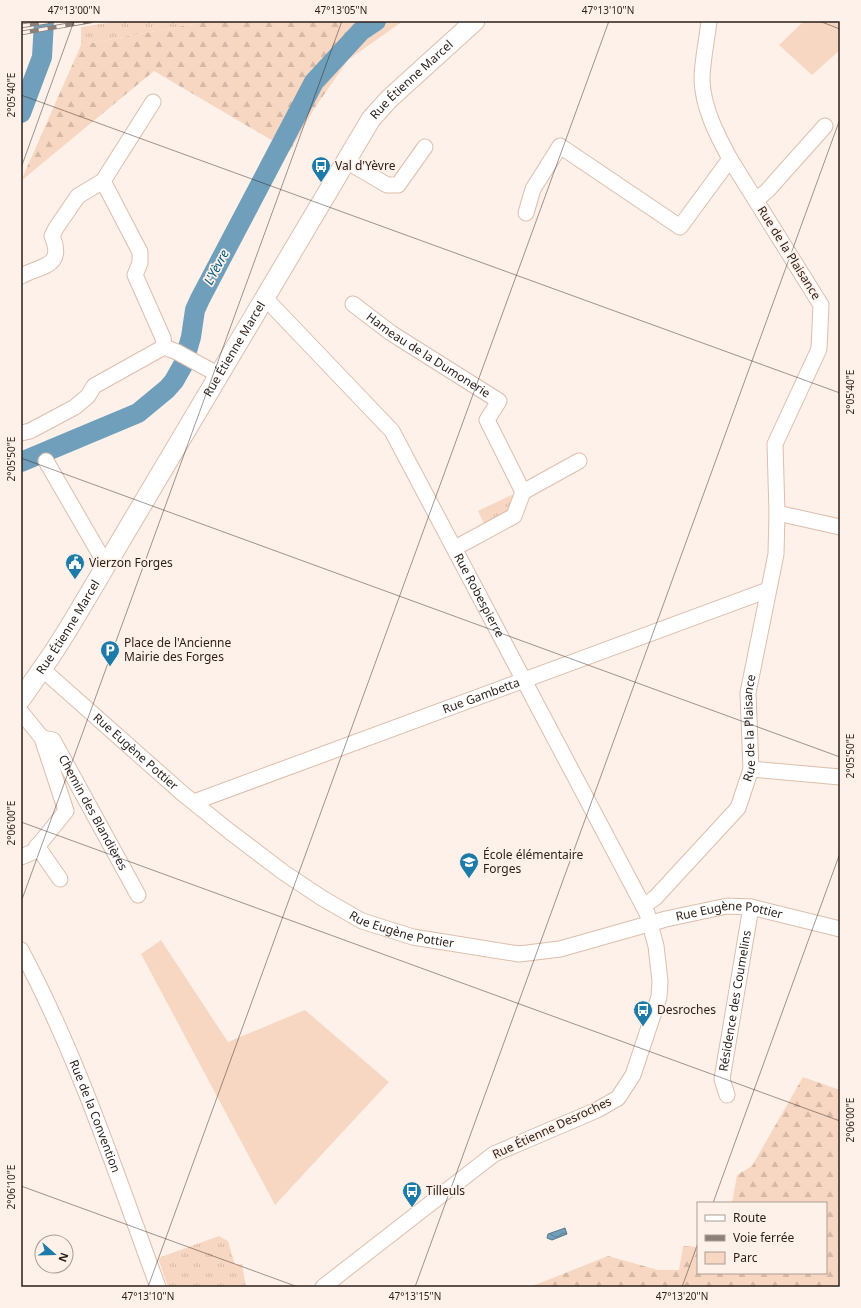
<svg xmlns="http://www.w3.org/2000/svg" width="861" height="1308" font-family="'Noto Sans',sans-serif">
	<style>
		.grass { fill: url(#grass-tufts) }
		.forest { fill: url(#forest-firs) }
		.green { fill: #f8d7c2 }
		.water { fill: url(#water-waves); stroke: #5b798a }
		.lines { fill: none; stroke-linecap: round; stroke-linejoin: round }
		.river { stroke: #709fbb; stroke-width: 20 }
		.minor-casing { stroke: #ddbeab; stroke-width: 17 }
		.major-casing { stroke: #ddbeab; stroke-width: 21 }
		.minor { stroke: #fff; stroke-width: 15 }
		.major { stroke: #fff; stroke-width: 19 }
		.rail-casing { stroke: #8c8078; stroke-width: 4.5 }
		.rail { stroke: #fef1e9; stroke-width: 3; stroke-dasharray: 9; stroke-linecap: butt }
		.ticks { fill: none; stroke: #2a1f18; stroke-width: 1; stroke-opacity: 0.45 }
		.labels { text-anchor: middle; stroke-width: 3.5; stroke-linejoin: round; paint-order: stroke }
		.street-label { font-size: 12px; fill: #2a1f18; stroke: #fef1e9 }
		.poi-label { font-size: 12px; fill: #2a1f18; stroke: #fef1e9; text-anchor: start }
		.water-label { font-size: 13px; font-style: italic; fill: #015c82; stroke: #fef1e9 }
		.neatline { fill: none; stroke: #2a1f18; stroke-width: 1.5 }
		.ticks-label { font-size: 10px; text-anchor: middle; fill: #2a1f18 }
	</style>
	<defs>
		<pattern id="grass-tufts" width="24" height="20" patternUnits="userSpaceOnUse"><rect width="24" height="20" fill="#f8d7c2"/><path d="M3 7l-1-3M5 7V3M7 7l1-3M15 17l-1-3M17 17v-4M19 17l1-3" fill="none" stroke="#d5b8a6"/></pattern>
		<pattern id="forest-firs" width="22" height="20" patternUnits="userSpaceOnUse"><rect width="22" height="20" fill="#f8d7c2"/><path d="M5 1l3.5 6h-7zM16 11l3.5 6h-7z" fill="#d5b8a6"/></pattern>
		<pattern id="water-waves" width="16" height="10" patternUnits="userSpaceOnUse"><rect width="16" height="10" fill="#709fbb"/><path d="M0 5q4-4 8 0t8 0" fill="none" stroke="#5c8197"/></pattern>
	</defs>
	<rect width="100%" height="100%" fill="#fef1e9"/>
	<path class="grass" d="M 120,21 L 209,21 L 81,45 L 81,27 Z
		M 518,492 L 513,513 L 486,528 L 478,511 Z
		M 219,1236 L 228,1241 L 235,1265 L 242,1264 L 246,1287 L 168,1287 L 158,1258 Z"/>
	<path class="forest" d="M 209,21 L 403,21 L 348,60 L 314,109 L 290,151 L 154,71 L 21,181 L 81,45 Z
		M 803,1077 L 840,1090 L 840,1287 L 530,1287 L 608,1256 L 658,1270 L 679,1270 L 683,1246 L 698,1247 L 698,1273 L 826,1273 L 826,1203 L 732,1203 L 737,1175 L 752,1166 Z"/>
	<path class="green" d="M 804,21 L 840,21 L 840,50 L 812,75 L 779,45 Z
		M 161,940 L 228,1042 L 305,1010 L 389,1082 L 275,1205 L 141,954 Z"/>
	<path class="water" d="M 565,1228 L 567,1234 L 552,1240 L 547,1238 L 548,1234 Z"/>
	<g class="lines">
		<path class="river" d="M 21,113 L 42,57 L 44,21
			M 21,462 L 138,413 L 167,389 L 174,381 L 183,365 L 191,337 L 195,310 L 200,299 L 314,82 L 361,31 L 376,21"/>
		<g class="minor-casing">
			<g id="minor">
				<path d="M 346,161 L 387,185 L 398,185 L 425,147"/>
				<path d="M 103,181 L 140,252 L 140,263 L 135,275 L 163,338 L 164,347"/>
				<path d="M 756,200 L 767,191 L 825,126"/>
				<path d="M 526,213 L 533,189 L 560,146 L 680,227 L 730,159"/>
				<path d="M 21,276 C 42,265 65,267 52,236 L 56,228 L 78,196 L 103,181 L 153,102"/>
				<path id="s1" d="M 265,298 L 392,431 L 647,913 L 656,946 L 660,981 L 659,997 L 633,1075 L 618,1098 L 597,1110 L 494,1154 L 323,1287"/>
				<path id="s2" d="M 353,304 L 391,333 L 499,401 L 487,420 L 523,492 L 514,516 L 455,548"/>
				<path d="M 21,433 L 30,431 L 75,407 L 88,396 L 94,386 L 164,347 L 177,352 L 219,375"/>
				<path d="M 46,461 L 101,556 L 109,561"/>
				<path d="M 523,492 L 579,461"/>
				<path d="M 777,513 L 840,527"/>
				<path id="s3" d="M 42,669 L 182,793 L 229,831 L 283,872 L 322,898 L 362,921 L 413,937 L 519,954 L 560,949 L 666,919 L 727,906 L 751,907 L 840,929"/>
				<path d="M 21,712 L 42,738 L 66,811 L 33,852 L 21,857"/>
				<path id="s4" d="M 42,738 L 53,740 L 138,895"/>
				<path d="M 751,769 L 840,777"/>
				<path id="s5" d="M 194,802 L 768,590"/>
				<path d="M 37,846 L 60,879"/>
				<path id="s6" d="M 643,906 L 655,898 L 738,808 L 751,769 L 748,693 L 776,554 L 777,513 L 775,444 L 819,349 L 821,305 L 730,159 C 717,135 703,108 702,80 C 702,61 707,40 709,21"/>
				<path id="s7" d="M 21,950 C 78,1057 116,1173 158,1287"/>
				<path id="s8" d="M 727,1095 L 722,1079 L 751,907"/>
			</g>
		</g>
		<g class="major-casing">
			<g id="major">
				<path id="s9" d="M 21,699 L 53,653 L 70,626 L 371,119 L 389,99 L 475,21"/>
			</g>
		</g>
		<use href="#minor" class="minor"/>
		<use href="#major" class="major"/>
		<g class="rail-casing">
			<path id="rail" d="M 21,26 L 53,21
				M 21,33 L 91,21"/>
		</g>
		<use href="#rail" class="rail"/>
	</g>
	<path class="ticks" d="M 819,21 L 840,29M 21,95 L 840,393M 21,168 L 74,21M 21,458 L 840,757M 21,822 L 840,1121M 21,902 L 342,21M 21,1186 L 298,1287M 713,1203 L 840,853M 148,1287 L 609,21M 415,1287 L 840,119M 682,1287 L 698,1243"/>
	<defs>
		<g id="bus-pin" transform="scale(1)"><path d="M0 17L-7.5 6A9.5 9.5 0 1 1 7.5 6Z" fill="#1c7ba8" stroke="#fef1e9"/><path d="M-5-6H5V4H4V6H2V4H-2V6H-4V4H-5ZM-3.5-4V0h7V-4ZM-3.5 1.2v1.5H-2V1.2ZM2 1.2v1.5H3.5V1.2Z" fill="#fff"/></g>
		<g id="civic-pin" transform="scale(1)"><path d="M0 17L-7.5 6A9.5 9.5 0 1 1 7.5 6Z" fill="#1c7ba8" stroke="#fef1e9"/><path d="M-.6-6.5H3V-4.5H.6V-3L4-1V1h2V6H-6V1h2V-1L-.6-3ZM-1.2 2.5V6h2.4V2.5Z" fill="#fff"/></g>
		<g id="parking-pin" transform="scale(1)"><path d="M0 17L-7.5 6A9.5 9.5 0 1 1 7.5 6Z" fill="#1c7ba8" stroke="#fef1e9"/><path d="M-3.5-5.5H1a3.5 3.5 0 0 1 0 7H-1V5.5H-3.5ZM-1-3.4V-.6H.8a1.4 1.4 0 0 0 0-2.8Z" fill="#fff"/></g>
		<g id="school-pin" transform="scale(1)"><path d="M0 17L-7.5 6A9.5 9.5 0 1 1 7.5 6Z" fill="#1c7ba8" stroke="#fef1e9"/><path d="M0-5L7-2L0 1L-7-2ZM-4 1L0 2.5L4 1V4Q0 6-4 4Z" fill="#fff"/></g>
	</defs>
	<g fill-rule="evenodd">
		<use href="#bus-pin" x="321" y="166"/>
		<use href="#civic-pin" x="75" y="563"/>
		<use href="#parking-pin" x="110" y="650"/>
		<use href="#school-pin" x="469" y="862"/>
		<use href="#bus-pin" x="643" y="1010"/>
		<use href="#bus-pin" x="412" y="1191"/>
	</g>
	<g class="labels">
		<g class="street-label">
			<text dy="4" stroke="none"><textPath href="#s9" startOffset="734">Rue Étienne Marcel</textPath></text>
			<text transform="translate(789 253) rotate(58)" y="4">Rue de la Plaisance</text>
			<text dy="4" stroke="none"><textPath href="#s9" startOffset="410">Rue Étienne Marcel</textPath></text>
			<text dy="4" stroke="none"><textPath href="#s2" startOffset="91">Hameau de la Dumonerie</textPath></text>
			<text dy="4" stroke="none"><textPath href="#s1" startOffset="370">Rue Robespierre</textPath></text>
			<text dy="4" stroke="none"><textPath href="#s9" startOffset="86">Rue Étienne Marcel</textPath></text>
			<text dy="4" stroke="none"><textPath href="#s5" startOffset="306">Rue Gambetta</textPath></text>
			<text dy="4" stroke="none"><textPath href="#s6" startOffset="219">Rue de la Plaisance</textPath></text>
			<text dy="4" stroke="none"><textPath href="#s3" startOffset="125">Rue Eugène Pottier</textPath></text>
			<text dy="4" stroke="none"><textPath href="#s4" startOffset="94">Chemin des Blandières</textPath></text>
			<text dy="4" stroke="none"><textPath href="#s3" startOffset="785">Rue Eugène Pottier</textPath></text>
			<text dy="4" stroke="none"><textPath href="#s3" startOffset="449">Rue Eugène Pottier</textPath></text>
			<text dy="4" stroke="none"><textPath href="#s8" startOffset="96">Résidence des Coumelins</textPath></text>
			<text dy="4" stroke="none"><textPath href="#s7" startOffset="182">Rue de la Convention</textPath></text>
			<text transform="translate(552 1128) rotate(-25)" y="4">Rue Étienne Desroches</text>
		</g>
		<g class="poi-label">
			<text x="335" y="170">Val d'Yèvre</text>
			<text x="89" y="567">Vierzon Forges</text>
			<text x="124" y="647">Place de l'Ancienne<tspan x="124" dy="14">Mairie des Forges</tspan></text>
			<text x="483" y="859">École élémentaire<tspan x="483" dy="14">Forges</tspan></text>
			<text x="657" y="1014">Desroches</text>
			<text x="426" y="1195">Tilleuls</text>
		</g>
		<g class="water-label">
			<text transform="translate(216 267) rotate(-62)" y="5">L'Yèvre</text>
		</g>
	</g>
	<rect width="861" height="1308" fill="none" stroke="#fef1e9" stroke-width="44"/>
	<rect x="697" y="1202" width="130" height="72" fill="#fef1e9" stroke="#a99d95"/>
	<rect x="705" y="1215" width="20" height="6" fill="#ffffff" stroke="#a99d95"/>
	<text x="733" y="1222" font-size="12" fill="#2a1f18">Route</text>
	<rect x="705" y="1235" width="20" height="6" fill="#8c8078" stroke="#a99d95"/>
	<text x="733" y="1242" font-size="12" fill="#2a1f18">Voie ferrée</text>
	<rect x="705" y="1252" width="20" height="12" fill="#f8d7c2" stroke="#a99d95"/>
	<text x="733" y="1262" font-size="12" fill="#2a1f18">Parc</text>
	<g transform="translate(54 1254) rotate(110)"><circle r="19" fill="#fef1e9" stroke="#a99d95"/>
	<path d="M0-3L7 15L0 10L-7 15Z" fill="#1c7ba8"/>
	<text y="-6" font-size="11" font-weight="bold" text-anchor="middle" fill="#2a1f18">N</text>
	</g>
	<rect x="22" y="22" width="817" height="1264" class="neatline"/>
	<g class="ticks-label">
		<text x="74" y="14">47°13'00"N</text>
		<text x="341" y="14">47°13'05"N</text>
		<text x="608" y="14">47°13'10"N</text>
		<text transform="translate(11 95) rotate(-90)" y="4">2°05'40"E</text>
		<text transform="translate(850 392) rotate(-90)" y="4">2°05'40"E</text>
		<text transform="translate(11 459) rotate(-90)" y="4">2°05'50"E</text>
		<text transform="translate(850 756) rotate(-90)" y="4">2°05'50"E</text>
		<text transform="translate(11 823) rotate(-90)" y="4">2°06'00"E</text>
		<text transform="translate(850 1120) rotate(-90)" y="4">2°06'00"E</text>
		<text transform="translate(11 1187) rotate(-90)" y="4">2°06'10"E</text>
		<text x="148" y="1300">47°13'10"N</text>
		<text x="415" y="1300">47°13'15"N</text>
		<text x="682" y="1300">47°13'20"N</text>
	</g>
</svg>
